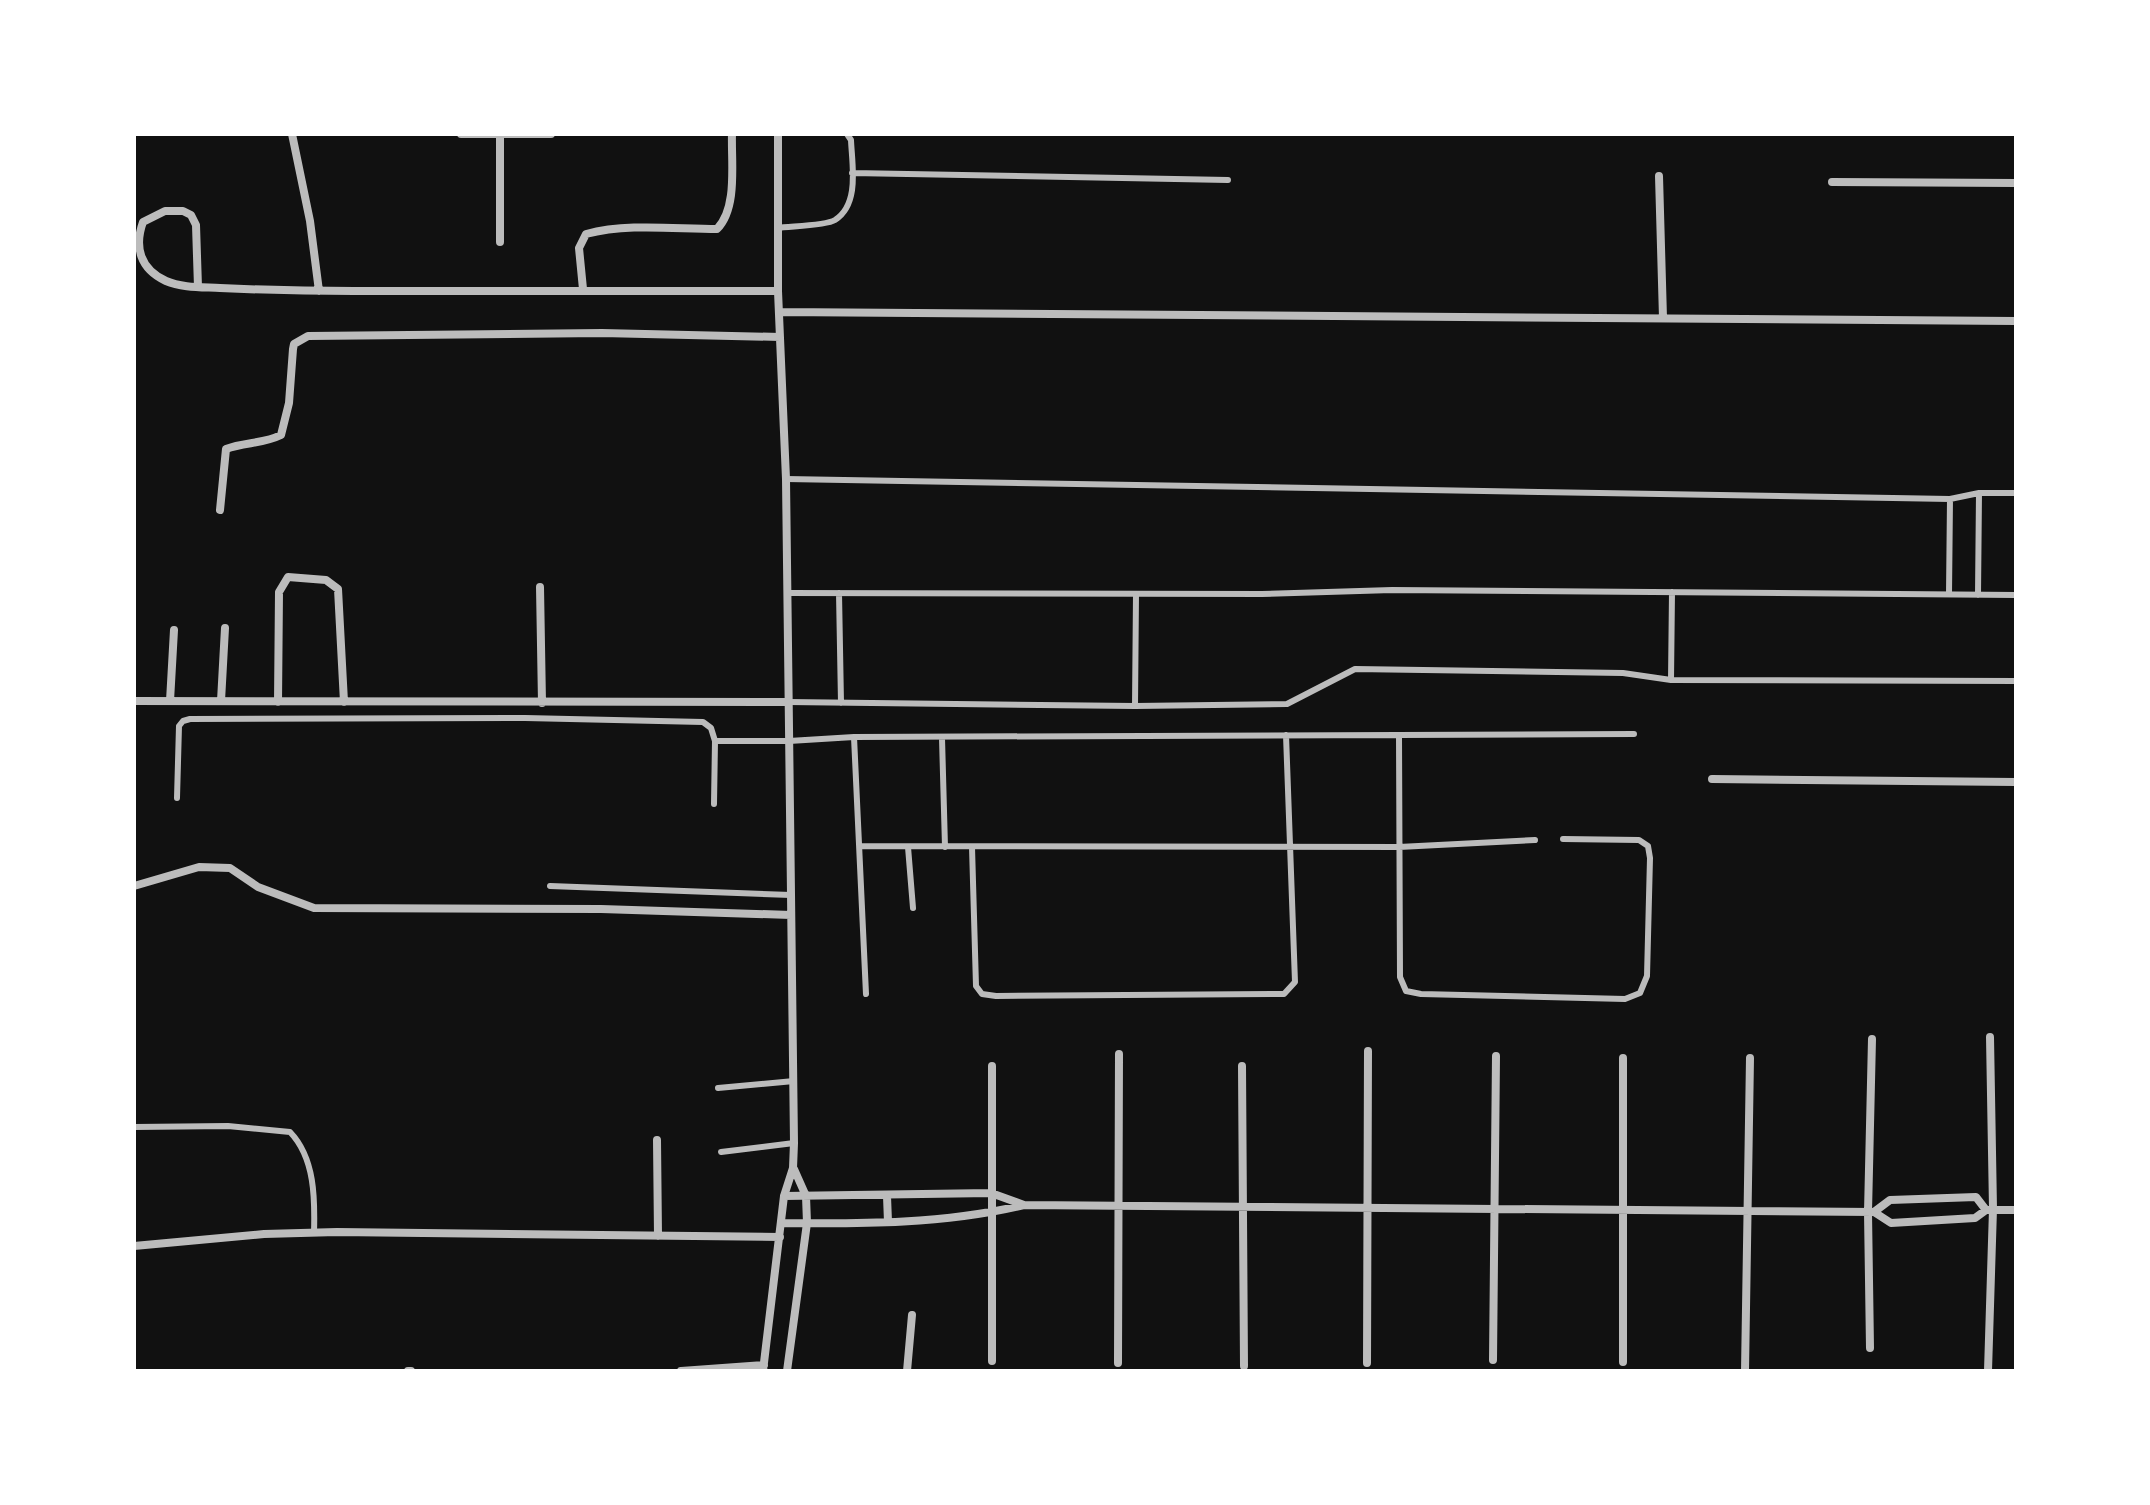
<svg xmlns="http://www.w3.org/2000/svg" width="2150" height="1505" font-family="'Noto Sans',sans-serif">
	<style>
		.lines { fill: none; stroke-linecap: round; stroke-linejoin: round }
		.service { stroke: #bcbcbc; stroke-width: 6 }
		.minor { stroke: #bcbcbc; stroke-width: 8 }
	</style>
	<rect width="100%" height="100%" fill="#111"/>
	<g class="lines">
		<path class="service" d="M 852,173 L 1228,180
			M 777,228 C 791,226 825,226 835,220 C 860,204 852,165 851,140 L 847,134
			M 786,479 L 1950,499 L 1979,493 L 2016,493
			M 787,593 L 1262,594 L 1392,590 L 2016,595
			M 839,593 L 841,703
			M 1949,594 L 1950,499
			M 1978,595 L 1979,493
			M 1671,680 L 1672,592
			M 788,702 L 1135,706 L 1287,704 L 1355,669 L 1623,673 L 1671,680 L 2016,681
			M 1135,706 L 1136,594
			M 1399,736 L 1400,977 L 1406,991 L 1421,994 L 1625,999 L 1640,993 L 1647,976 L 1650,858 L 1648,846 L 1639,840 L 1563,839
			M 854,737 L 866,994
			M 942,738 L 945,847
			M 177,798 L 179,726 L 183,721 L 190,719 L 525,718 L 703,722 L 711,728 L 715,741 L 789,741 L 854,737 L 1634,734
			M 714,804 L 715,741
			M 860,846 L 1399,847 L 1535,840
			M 908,847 L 913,908
			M 972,847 L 976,986 L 982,994 L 996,996 L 1284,994 L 1295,982 L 1286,735
			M 550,886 L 791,895
			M 718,1088 L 794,1081
			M 134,1127 L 228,1126 L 290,1132 C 315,1158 315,1199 314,1233
			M 721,1152 L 794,1143"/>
		<path class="minor" d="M 292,134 L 310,221 L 319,291
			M 461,134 L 551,134
			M 500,135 L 500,242
			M 1659,176 L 1663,318
			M 1832,182 L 2016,183
			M 198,287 L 196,225 L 191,215 L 183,211 L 165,211 L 143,222 C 134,247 140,269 166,281 C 182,288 203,287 220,288 C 265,290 309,291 354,291 C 495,290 636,290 778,291
			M 583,289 L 579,248 L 586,234 C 628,223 674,229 717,229 C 738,208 731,162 732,134
			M 779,312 L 2016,321
			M 220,510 L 226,449 C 244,442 263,444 281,435 L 289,403 L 293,349 L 294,344 L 308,336 L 602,333 L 780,337
			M 540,587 L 542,703
			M 134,701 L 788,702
			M 170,701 L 174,630
			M 221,701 L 225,628
			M 278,702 L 279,592 L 288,577 L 326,580 L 338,589 L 344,702
			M 1712,779 L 2016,782
			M 134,886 L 199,867 L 230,868 L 258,887 L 314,908 L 601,909 L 791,915
			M 1623,1058 L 1623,1362
			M 1242,1066 L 1244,1366
			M 657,1140 L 658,1236
			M 784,1196 L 991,1193 L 1024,1205
			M 887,1196 L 888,1222
			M 1874,1212 L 1890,1200 L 1976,1197 L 1986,1210
			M 781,1223 C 862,1224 946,1224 1024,1205 L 1874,1212 L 1891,1223 L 1975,1218 L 1986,1210 L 2016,1210
			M 134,1246 L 264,1234 L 337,1232 L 780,1237
			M 1870,1348 L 1868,1212 L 1872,1039
			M 1493,1360 L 1496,1056
			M 992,1361 L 992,1066
			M 1118,1363 L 1119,1054
			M 1367,1363 L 1368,1051
			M 408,1371 L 411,1371
			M 681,1371 L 764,1365
			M 763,1371 L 784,1196 L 793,1168 L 794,1143 L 786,479 L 778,291 L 778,134
			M 787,1371 L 807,1223 L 806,1196 L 794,1169
			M 907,1371 L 912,1315
			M 1745,1371 L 1750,1058
			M 1988,1371 L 1993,1209 L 1990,1037"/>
	</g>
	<rect width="2150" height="1505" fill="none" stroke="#ffffff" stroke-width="272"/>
</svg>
